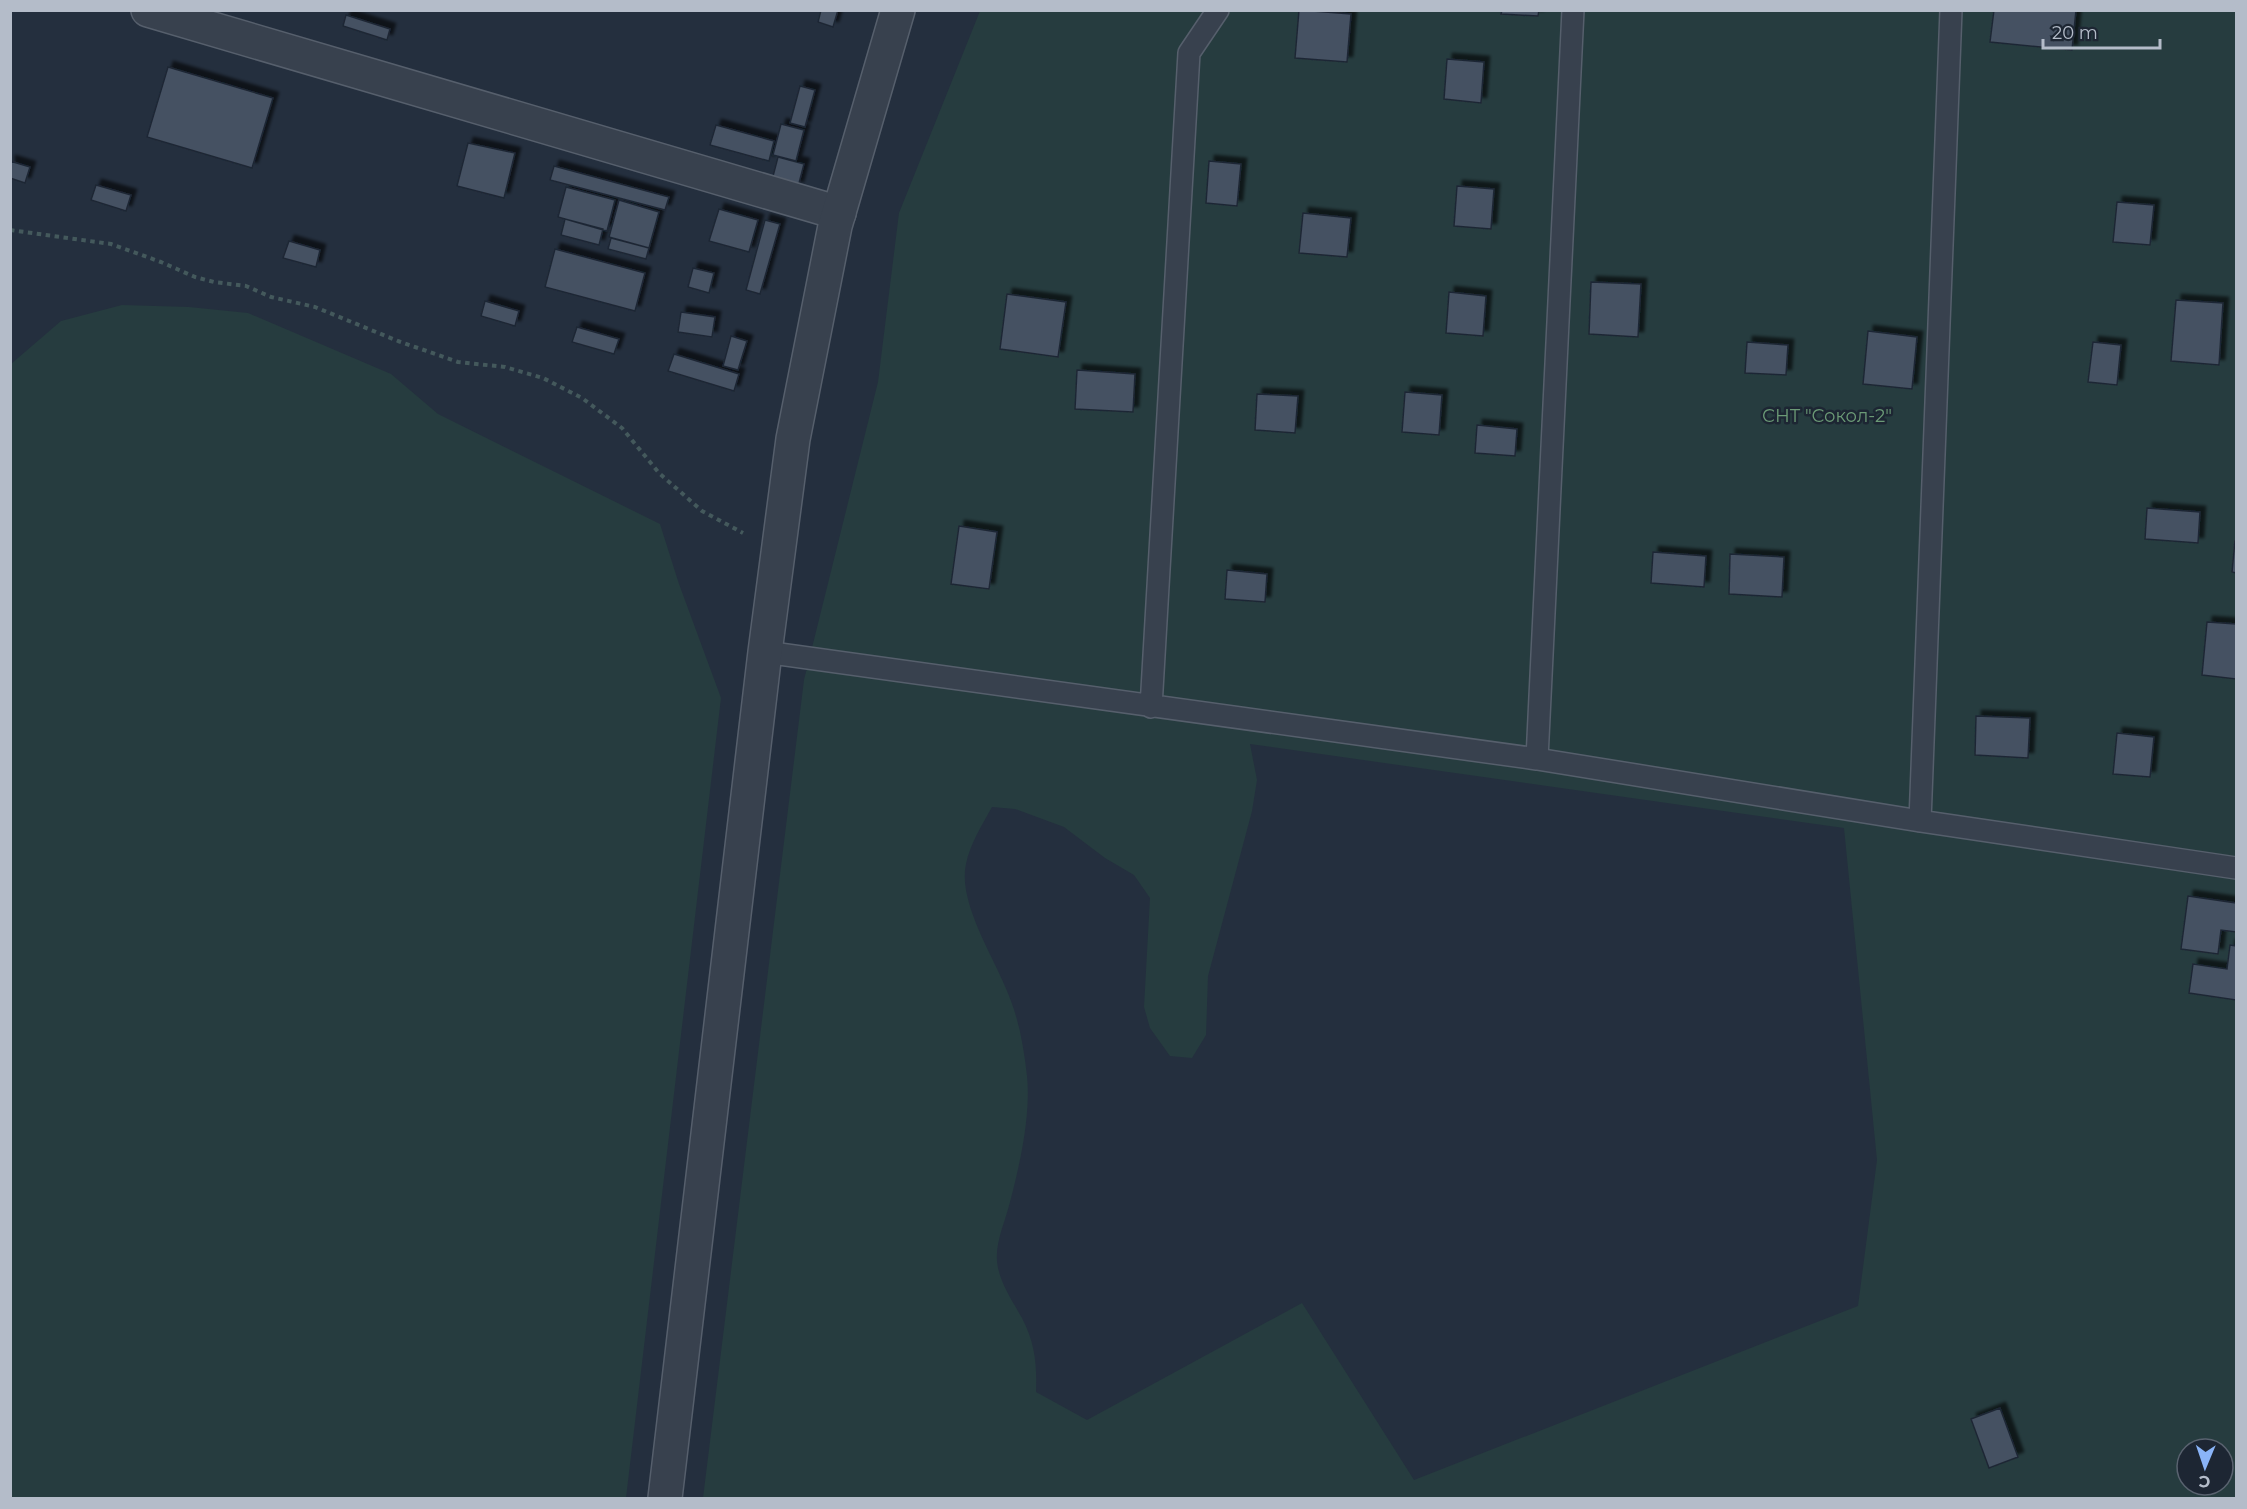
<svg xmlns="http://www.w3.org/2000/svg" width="2247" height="1509" font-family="Montserrat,sans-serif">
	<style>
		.green { fill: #263c3f; fill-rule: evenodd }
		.building { fill: #455162; stroke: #1f2835; stroke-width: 1.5; filter: url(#shadow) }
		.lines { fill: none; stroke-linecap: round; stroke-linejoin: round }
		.service-casing { stroke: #565f6c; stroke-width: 24 }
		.minor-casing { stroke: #565f6c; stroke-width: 36 }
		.tertiary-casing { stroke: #565f6c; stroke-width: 36 }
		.path { stroke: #44595c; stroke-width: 4; stroke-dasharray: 4.5 4.5; stroke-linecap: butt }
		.service { stroke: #38414e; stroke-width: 21 }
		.minor { stroke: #38414e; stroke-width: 33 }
		.tertiary { stroke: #38414e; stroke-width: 33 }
		.labels { text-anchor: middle; stroke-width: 5; stroke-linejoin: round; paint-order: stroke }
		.park-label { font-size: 18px; fill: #6b9a76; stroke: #1d2633 }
	</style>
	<defs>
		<filter id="shadow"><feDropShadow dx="5.5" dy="-5.5" stdDeviation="1.5" flood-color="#0009"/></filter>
	</defs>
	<rect width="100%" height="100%" fill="#242f3e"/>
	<path class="green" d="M 980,11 L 2236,11 L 2236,1498 L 703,1498 L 804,680 L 878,382 L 899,213 ZM 1250,744 L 1844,828 L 1877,1160 L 1858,1306 L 1414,1480 L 1302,1303 L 1087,1420 L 1036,1392 C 1037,1364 1035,1343 1022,1318 C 1013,1302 1002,1286 998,1268 C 993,1246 1005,1223 1010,1202 C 1020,1164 1031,1115 1027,1076 C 1024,1050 1020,1025 1011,1001 C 998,963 957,904 966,864 C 970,844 982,825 992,807 L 1015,809 L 1064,827 L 1105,858 L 1134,875 L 1150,898 L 1144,1007 L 1150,1028 L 1170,1056 L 1192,1058 L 1206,1035 L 1208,976 L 1252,811 L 1257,780 ZM 2187,1449 L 2223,1449 L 2223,1485 L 2187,1485 Z
		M 122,305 L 189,307 L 248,313 L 391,374 L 438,414 L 660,524 L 679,584 L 721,698 L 626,1498 L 11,1498 L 11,364 L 61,321 Z"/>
	<path class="building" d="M 821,10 L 838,10 L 833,27 L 818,22 Z
		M 1299,10 L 1351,14 L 1347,62 L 1295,58 Z
		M 1502,10 L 1539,10 L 1538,16 L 1501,14 Z
		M 1994,10 L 2076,10 L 2072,50 L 1990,42 Z
		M 346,15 L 390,29 L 387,40 L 343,26 Z
		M 1447,59 L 1484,62 L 1481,103 L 1444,99 Z
		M 168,67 L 273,98 L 252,168 L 147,137 Z
		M 800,86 L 815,90 L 805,127 L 790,123 Z
		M 781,124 L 804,130 L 796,161 L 773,155 Z
		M 716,125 L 774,141 L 769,161 L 710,145 Z
		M 468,143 L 515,153 L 504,198 L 457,186 Z
		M 778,157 L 804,164 L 798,187 L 772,180 Z
		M 10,161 L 30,167 L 25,183 L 10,178 Z
		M 1209,161 L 1241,164 L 1237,206 L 1206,203 Z
		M 554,166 L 669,197 L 665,210 L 550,180 Z
		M 96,185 L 131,195 L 126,211 L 91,200 Z
		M 1457,186 L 1494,189 L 1491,229 L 1454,226 Z
		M 566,187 L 615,200 L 607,231 L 558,217 Z
		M 619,200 L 659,212 L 649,248 L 609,237 Z
		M 2117,202 L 2154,205 L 2150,245 L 2113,242 Z
		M 719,209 L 758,220 L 749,252 L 709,241 Z
		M 1303,213 L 1351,218 L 1347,257 L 1299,253 Z
		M 565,219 L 603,229 L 599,245 L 561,235 Z
		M 765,220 L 780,224 L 760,294 L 746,290 Z
		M 611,238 L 649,248 L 646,259 L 608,249 Z
		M 289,241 L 320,250 L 316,267 L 283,258 Z
		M 555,249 L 645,273 L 635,311 L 545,287 Z
		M 693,268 L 714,273 L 709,293 L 688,287 Z
		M 1591,282 L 1641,284 L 1638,337 L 1589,334 Z
		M 1449,292 L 1486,296 L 1483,336 L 1446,333 Z
		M 1007,294 L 1066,302 L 1058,357 L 1000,349 Z
		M 2176,300 L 2223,303 L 2219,365 L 2171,361 Z
		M 485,301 L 519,311 L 515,326 L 481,316 Z
		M 681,312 L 715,317 L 712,337 L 678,332 Z
		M 577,327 L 619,339 L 614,354 L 572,342 Z
		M 1868,331 L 1917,337 L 1912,389 L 1863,384 Z
		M 731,336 L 747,341 L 738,370 L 723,366 Z
		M 1747,342 L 1788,345 L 1786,375 L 1745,373 Z
		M 2093,342 L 2121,345 L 2117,385 L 2088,382 Z
		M 674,354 L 739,374 L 734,391 L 668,371 Z
		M 1077,370 L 1135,374 L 1133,412 L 1075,409 Z
		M 1405,392 L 1442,395 L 1439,435 L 1402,432 Z
		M 1257,394 L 1298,396 L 1295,433 L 1255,430 Z
		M 1477,425 L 1517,429 L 1515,456 L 1475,453 Z
		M 2147,508 L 2200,512 L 2198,543 L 2145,539 Z
		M 959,526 L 997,532 L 989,589 L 951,584 Z
		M 2235,541 L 2236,541 L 2236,573 L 2232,572 Z
		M 1653,552 L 1706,556 L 1704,587 L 1651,583 Z
		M 1730,554 L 1784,557 L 1782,597 L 1729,594 Z
		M 1227,570 L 1267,574 L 1265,602 L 1225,599 Z
		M 2207,622 L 2236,624 L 2236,679 L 2202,675 Z
		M 1976,716 L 2030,718 L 2028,758 L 1975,755 Z
		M 2117,733 L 2154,737 L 2150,777 L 2113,774 Z
		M 2188,896 L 2236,903 L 2236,932 L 2221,930 L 2218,954 L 2181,949 Z
		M 2230,945 L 2236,946 L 2236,1000 L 2189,993 L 2193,964 L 2227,969 Z
		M 2000,1408 L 2018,1457 L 1989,1468 L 1971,1419 Z"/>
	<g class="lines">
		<g class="service-casing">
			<path id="service" d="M 765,652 L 1537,759 L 1920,821 L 2236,868
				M 1151,707 L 1189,53 L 1218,10
				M 1537,759 L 1573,10
				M 1920,821 L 1951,10"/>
		</g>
		<g class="minor-casing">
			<path id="minor" d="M 148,10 L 839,213"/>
		</g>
		<g class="tertiary-casing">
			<path id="tertiary" d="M 665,1498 L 765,652 L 793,439 L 835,226 L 898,10"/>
		</g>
		<path class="path" d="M 10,230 L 111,244 L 161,262 L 195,277 L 214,282 L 246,286 L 271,297 L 315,307 L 398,341 L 458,362 L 505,367 L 543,378 L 582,398 L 622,428 L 659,473 L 702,511 L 743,533"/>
		<use href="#service" class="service"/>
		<use href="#minor" class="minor"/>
		<use href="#tertiary" class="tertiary"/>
	</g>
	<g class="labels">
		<g class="park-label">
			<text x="1827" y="422">СНТ "Сокол-2"</text>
		</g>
	</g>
	<rect width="2247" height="1509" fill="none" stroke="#b4bcc9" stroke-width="24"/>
	<g transform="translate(2205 1467) rotate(182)"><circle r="28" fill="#1d2633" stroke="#59626f" stroke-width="1.5"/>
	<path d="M0-4.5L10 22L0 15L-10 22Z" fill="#8ab4f8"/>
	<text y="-9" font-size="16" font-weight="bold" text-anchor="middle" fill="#b4bcc9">С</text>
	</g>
	<path d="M2043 39v9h117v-9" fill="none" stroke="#b4bcc9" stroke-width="3"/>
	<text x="2052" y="39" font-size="18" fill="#b4bcc9" stroke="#1d2633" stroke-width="4.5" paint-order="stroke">20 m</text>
</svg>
